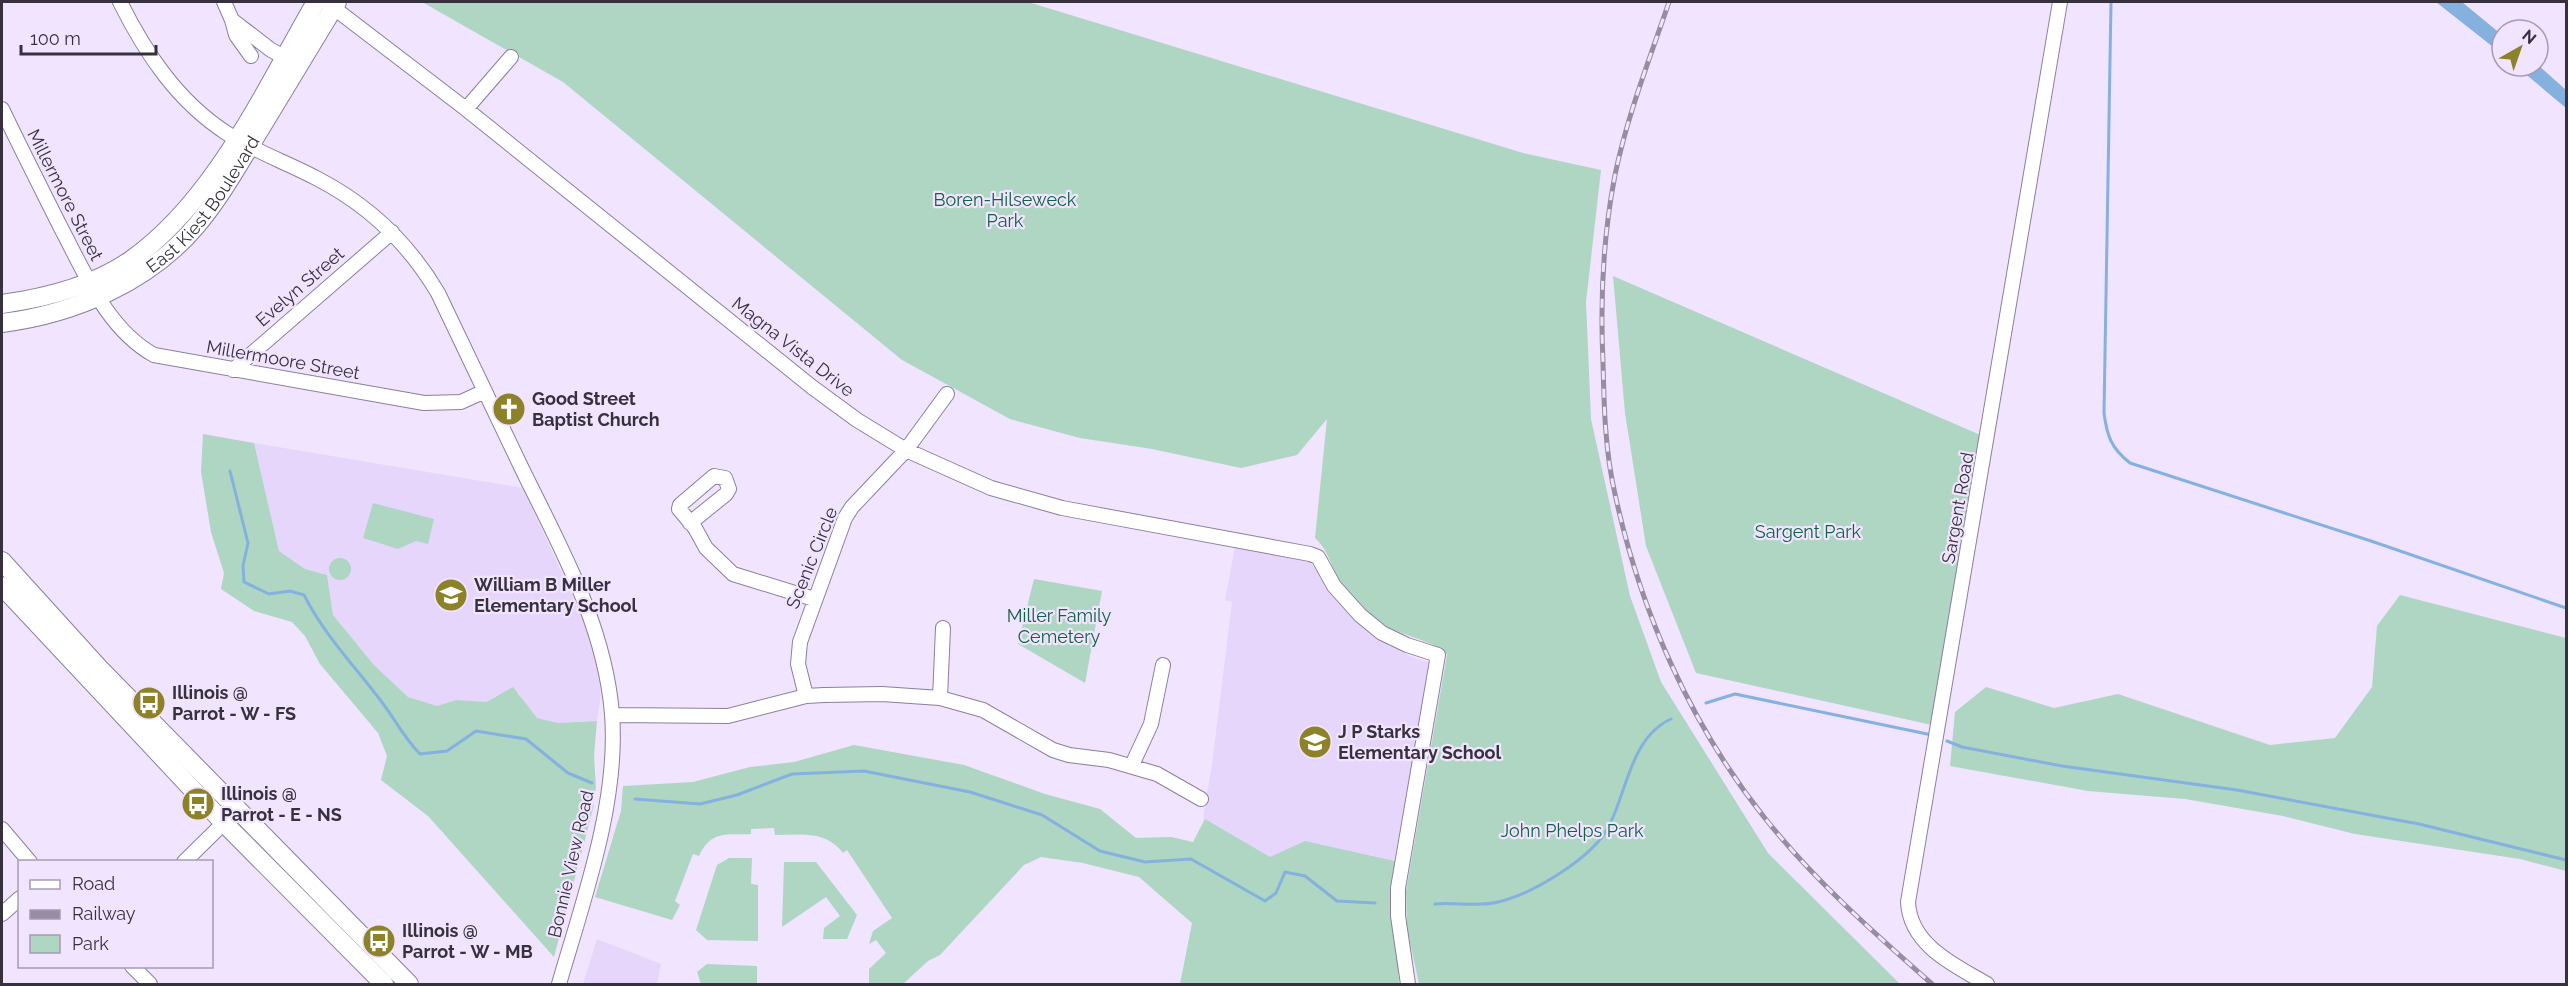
<svg xmlns="http://www.w3.org/2000/svg" width="2568" height="986" font-family="Raleway,sans-serif">
	<style>
		.built { fill: #e7d6fc }
		.green { fill: #aed6c2 }
		.water { fill: #85b1de }
		.lines { fill: none; stroke-linecap: round; stroke-linejoin: round }
		.stream { stroke: #85b1de; stroke-width: 3 }
		.minor-casing { stroke: #8c7f9c; stroke-width: 16 }
		.major-casing { stroke: #8c7f9c; stroke-width: 20 }
		.minor { stroke: #fff; stroke-width: 14 }
		.major { stroke: #fff; stroke-width: 18 }
		.rail-casing { stroke: #968da1; stroke-width: 5 }
		.rail { stroke: #f0e4fe; stroke-width: 3; stroke-dasharray: 9; stroke-linecap: butt }
		.labels { text-anchor: middle; stroke-width: 4.5; stroke-linejoin: round; paint-order: stroke }
		.street-label { font-size: 18px; fill: #37313e; stroke: #f0e4fe }
		.park-label { font-size: 18px; fill: #116245; stroke: #f0e4fe }
		.poi-label { font-size: 18px; font-weight: bold; fill: #37313e; stroke: #f0e4fe; text-anchor: start }
	</style>
	<rect width="100%" height="100%" fill="#f0e4fe"/>
	<path class="built" d="M 254,443 L 523,488 L 593,641 L 601,694 L 597,721 L 558,723 L 537,718 L 522,700 L 519,693 L 497,695 L 486,702 L 456,700 L 437,706 L 408,697 L 374,665 L 333,615 L 327,575 L 305,569 L 279,551 Z
		M 1235,547 L 1308,559 L 1344,608 L 1377,638 L 1412,657 L 1431,663 L 1389,889 L 1202,855 L 1204,811 L 1212,765 L 1232,602 L 1225,600 Z
		M 597,939 L 661,964 L 657,984 L 583,984 Z"/>
	<path class="green" d="M 422,2 L 1028,2 L 1523,153 L 1601,170 L 1586,302 L 1591,419 L 1630,596 L 1661,682 L 1768,853 L 1900,984 L 1419,984 L 1407,928 L 1406,891 L 1447,655 C 1441,643 1397,634 1382,624 C 1365,614 1350,598 1340,581 C 1331,567 1328,549 1315,538 L 1327,419 L 1297,455 L 1241,468 L 1152,449 L 1080,438 L 1010,419 L 902,360 L 563,82 Z
		M 1613,276 L 1985,437 L 1932,725 L 1696,673 L 1646,546 L 1625,413 Z
		M 203,434 L 254,443 L 279,551 L 305,569 L 327,575 L 333,615 L 374,665 L 408,697 L 437,706 L 456,700 L 486,702 L 513,687 L 537,718 L 558,723 L 597,721 L 594,756 L 596,788 L 592,802 L 594,805 L 554,957 L 428,816 L 381,780 L 387,756 L 378,733 L 320,664 L 305,636 L 292,622 L 254,611 L 221,589 L 224,573 L 211,532 L 201,472 Z
		M 373,503 L 434,519 L 428,544 L 416,541 L 398,549 L 363,538 Z
		M329 569a11 11 0 1 1 22 0a11 11 0 1 1-22 0Z
		M 1034,579 L 1102,591 L 1085,683 L 1018,644 Z
		M 2400,595 L 2566,638 L 2566,871 L 2520,859 L 2355,834 L 2283,816 L 2185,799 L 2088,791 L 1950,766 L 1955,712 L 1986,687 L 2054,708 L 2118,694 L 2270,745 L 2335,738 L 2372,687 L 2377,626 Z
		M 854,745 L 964,765 L 1045,794 L 1100,809 L 1136,838 L 1171,837 L 1193,842 L 1205,819 L 1270,857 L 1305,841 L 1399,862 L 1395,898 L 1399,984 L 1180,984 L 1192,923 L 1139,877 L 1083,863 L 1041,857 L 1024,865 L 940,955 L 928,961 L 903,984 L 869,984 L 869,969 L 886,953 L 876,940 L 869,944 L 873,931 L 892,918 L 847,850 L 843,853 C 825,830 801,835 775,835 L 774,828 L 751,829 L 751,834 C 726,835 711,830 699,856 L 693,854 L 675,901 L 680,905 L 672,920 L 595,897 L 621,811 L 623,786 L 693,782 L 750,767 L 794,762 Z
		M 729,858 L 752,858 L 751,884 L 758,885 L 758,941 L 707,940 L 696,930 L 717,865 Z
		M 784,862 L 816,862 L 857,915 L 847,939 L 823,939 L 824,928 L 840,916 L 826,897 L 782,927 Z
		M 707,964 L 757,966 L 757,984 L 701,984 L 697,972 Z"/>
	<path class="water" d="M 2436,2 L 2462,2 L 2502,35 L 2502,54 Z
		M 2538,65 L 2566,90 L 2566,108 L 2516,66 Z"/>
	<g class="lines">
		<path class="stream" d="M 2111,2 L 2104,413 C 2107,436 2111,448 2130,463 L 2371,541 L 2566,608
			M 230,471 L 248,543 L 243,566 L 244,582 L 269,594 L 290,591 L 304,595 C 325,636 354,665 381,701 C 395,719 404,738 420,754 L 447,751 L 476,731 L 526,739 L 568,773 L 592,783
			M 1706,703 L 1735,694 L 1932,735
			M 1947,741 L 1962,747 L 2062,766 L 2237,790 L 2419,824 L 2566,860
			M 635,799 L 700,804 L 737,795 L 792,774 L 864,771 L 970,792 L 1042,815 L 1100,851 L 1145,862 L 1191,859 L 1265,901 L 1276,893 L 1285,872 L 1305,876 L 1337,901 L 1375,903
			M 1435,904 C 1453,902 1481,907 1498,902 C 1532,894 1593,858 1609,826 C 1627,791 1631,737 1671,719"/>
		<g class="minor-casing">
			<path id="minor" d="M 120,2 C 146,54 178,102 228,134 C 256,152 288,163 318,179 C 368,205 409,244 438,293 C 467,353 495,413 524,473 C 562,550 605,627 612,714 C 619,802 583,901 559,984
				M 224,2 L 232,20 L 271,50 L 284,57
				M 326,2 L 466,109 L 812,387 L 857,420 L 906,450 L 991,488 L 1062,508 L 1310,554 L 1318,557 L 1334,586 L 1360,615 L 1382,633 L 1407,645 L 1438,655 L 1398,888 L 1398,916 L 1408,984
				M 232,20 L 236,35 L 251,56
				M 2,109 C 21,149 41,188 61,228 C 85,273 107,329 154,355 L 424,403 L 461,402 L 485,391
				M 466,109 L 511,57
				M 233,370 L 392,232
				M 690,523 L 726,494 L 729,489 L 725,478 L 714,476 L 680,505 L 679,509 L 695,528 L 706,548 L 733,574 L 814,599
				M 806,696 L 798,664 L 800,642 L 845,518 L 852,507 L 906,450 L 947,394
				M 940,698 L 943,628
				M 612,715 L 728,716 L 806,696 L 824,695 L 882,694 L 940,698 L 983,710 L 1053,750 L 1069,755 L 1109,760 L 1157,774 L 1201,799
				M 1132,765 L 1151,724 L 1163,665
				M 2,829 L 30,862
				M 184,862 L 238,809
				M 2,914 L 20,898
				M 132,966 L 150,984
				M 1987,984 C 1954,965 1910,945 1908,902 L 2060,2"/>
		</g>
		<g class="major-casing">
			<g id="major">
				<path d="M 2,304 C 45,298 94,286 131,260 C 215,201 266,88 316,2"/>
				<path id="s1" d="M 2,323 C 74,314 149,282 197,225 C 222,195 241,160 262,126 C 287,85 312,43 337,2"/>
				<path d="M 2,561 L 99,668 L 409,984"/>
				<path d="M 2,586 L 224,823 L 384,984"/>
			</g>
		</g>
		<use href="#minor" class="minor"/>
		<use href="#major" class="major"/>
		<g class="rail-casing">
			<path id="rail" d="M 1669,2 C 1650,58 1627,116 1615,175 C 1603,237 1600,299 1603,362 C 1604,406 1605,451 1615,494 C 1640,610 1690,724 1764,817 C 1813,879 1873,932 1932,984"/>
		</g>
		<use href="#rail" class="rail"/>
	</g>
	<defs>
		<g id="church-disc" transform="scale(1.725)"><circle r="9.5" fill="#8d8229" stroke="#f0e4fe"/><path d="M-1.2-6h2.4v3.5h3.3v2.4h-3.3V6h-2.4V-.1h-3.3v-2.4h3.3Z" fill="#fff"/></g>
		<g id="school-disc" transform="scale(1.725)"><circle r="9.5" fill="#8d8229" stroke="#f0e4fe"/><path d="M0-5L7-2L0 1L-7-2ZM-4 1L0 2.5L4 1V4Q0 6-4 4Z" fill="#fff"/></g>
		<g id="bus-disc" transform="scale(1.725)"><circle r="9.5" fill="#8d8229" stroke="#f0e4fe"/><path d="M-5-6H5V4H4V6H2V4H-2V6H-4V4H-5ZM-3.5-4V0h7V-4ZM-3.5 1.2v1.5H-2V1.2ZM2 1.2v1.5H3.5V1.2Z" fill="#fff"/></g>
	</defs>
	<g fill-rule="evenodd">
		<use href="#church-disc" x="509" y="409"/>
		<use href="#school-disc" x="451" y="595"/>
		<use href="#bus-disc" x="149" y="703"/>
		<use href="#school-disc" x="1315" y="742"/>
		<use href="#bus-disc" x="198" y="804"/>
		<use href="#bus-disc" x="379" y="941"/>
	</g>
	<g class="labels">
		<g class="street-label">
			<text transform="translate(65 195) rotate(63)" y="6">Millermore Street</text>
			<text dy="6" stroke="none"><textPath href="#s1" startOffset="243">East Kiest Boulevard</textPath></text>
			<text transform="translate(300 287) rotate(-41)" y="6">Evelyn Street</text>
			<text transform="translate(793 347) rotate(38)" y="6">Magna Vista Drive</text>
			<text transform="translate(283 360) rotate(10)" y="6">Millermoore Street</text>
			<text transform="translate(1958 508) rotate(-80)" y="6">Sargent Road</text>
			<text transform="translate(812 558) rotate(-68)" y="6">Scenic Circle</text>
			<text transform="translate(571 864) rotate(-77)" y="6">Bonnie View Road</text>
		</g>
		<g class="park-label">
			<text x="1005" y="206">Boren-Hilseweck<tspan x="1005" dy="21">Park</tspan></text>
			<text x="1808" y="538">Sargent Park</text>
			<text x="1059" y="622">Miller Family<tspan x="1059" dy="21">Cemetery</tspan></text>
			<text x="1572" y="837">John Phelps Park</text>
		</g>
		<g class="poi-label">
			<text x="532" y="405">Good Street<tspan x="532" dy="21">Baptist Church</tspan></text>
			<text x="474" y="591">William B Miller<tspan x="474" dy="21">Elementary School</tspan></text>
			<text x="172" y="699">Illinois @<tspan x="172" dy="21">Parrot - W - FS</tspan></text>
			<text x="1338" y="738">J P Starks<tspan x="1338" dy="21">Elementary School</tspan></text>
			<text x="221" y="800">Illinois @<tspan x="221" dy="21">Parrot - E - NS</tspan></text>
			<text x="402" y="937">Illinois @<tspan x="402" dy="21">Parrot - W - MB</tspan></text>
		</g>
	</g>
	<rect width="2568" height="986" fill="none" stroke="#37313e" stroke-width="6"/>
	<rect x="18" y="860" width="195" height="108" fill="#f0e4fe" stroke="#a69cb1" stroke-width="1.5"/>
	<rect x="30" y="880" width="30" height="9" fill="#ffffff" stroke="#a69cb1" stroke-width="1.5"/>
	<text x="72" y="890" font-size="18" fill="#37313e">Road</text>
	<rect x="30" y="910" width="30" height="9" fill="#968da1" stroke="#a69cb1" stroke-width="1.5"/>
	<text x="72" y="920" font-size="18" fill="#37313e">Railway</text>
	<rect x="30" y="935" width="30" height="18" fill="#aed6c2" stroke="#a69cb1" stroke-width="1.5"/>
	<text x="72" y="950" font-size="18" fill="#37313e">Park</text>
	<g transform="translate(2520 48) rotate(40)"><circle r="28" fill="#f0e4fe" stroke="#a69cb1" stroke-width="1.5"/>
	<path d="M0-4.5L10 22L0 15L-10 22Z" fill="#8d8229"/>
	<text y="-9" font-size="16" font-weight="bold" text-anchor="middle" fill="#37313e">N</text>
	</g>
	<path d="M21 45v9h135v-9" fill="none" stroke="#37313e" stroke-width="3"/>
	<text x="30" y="45" font-size="18" fill="#37313e" stroke="#f0e4fe" stroke-width="4.5" paint-order="stroke">100 m</text>
</svg>
